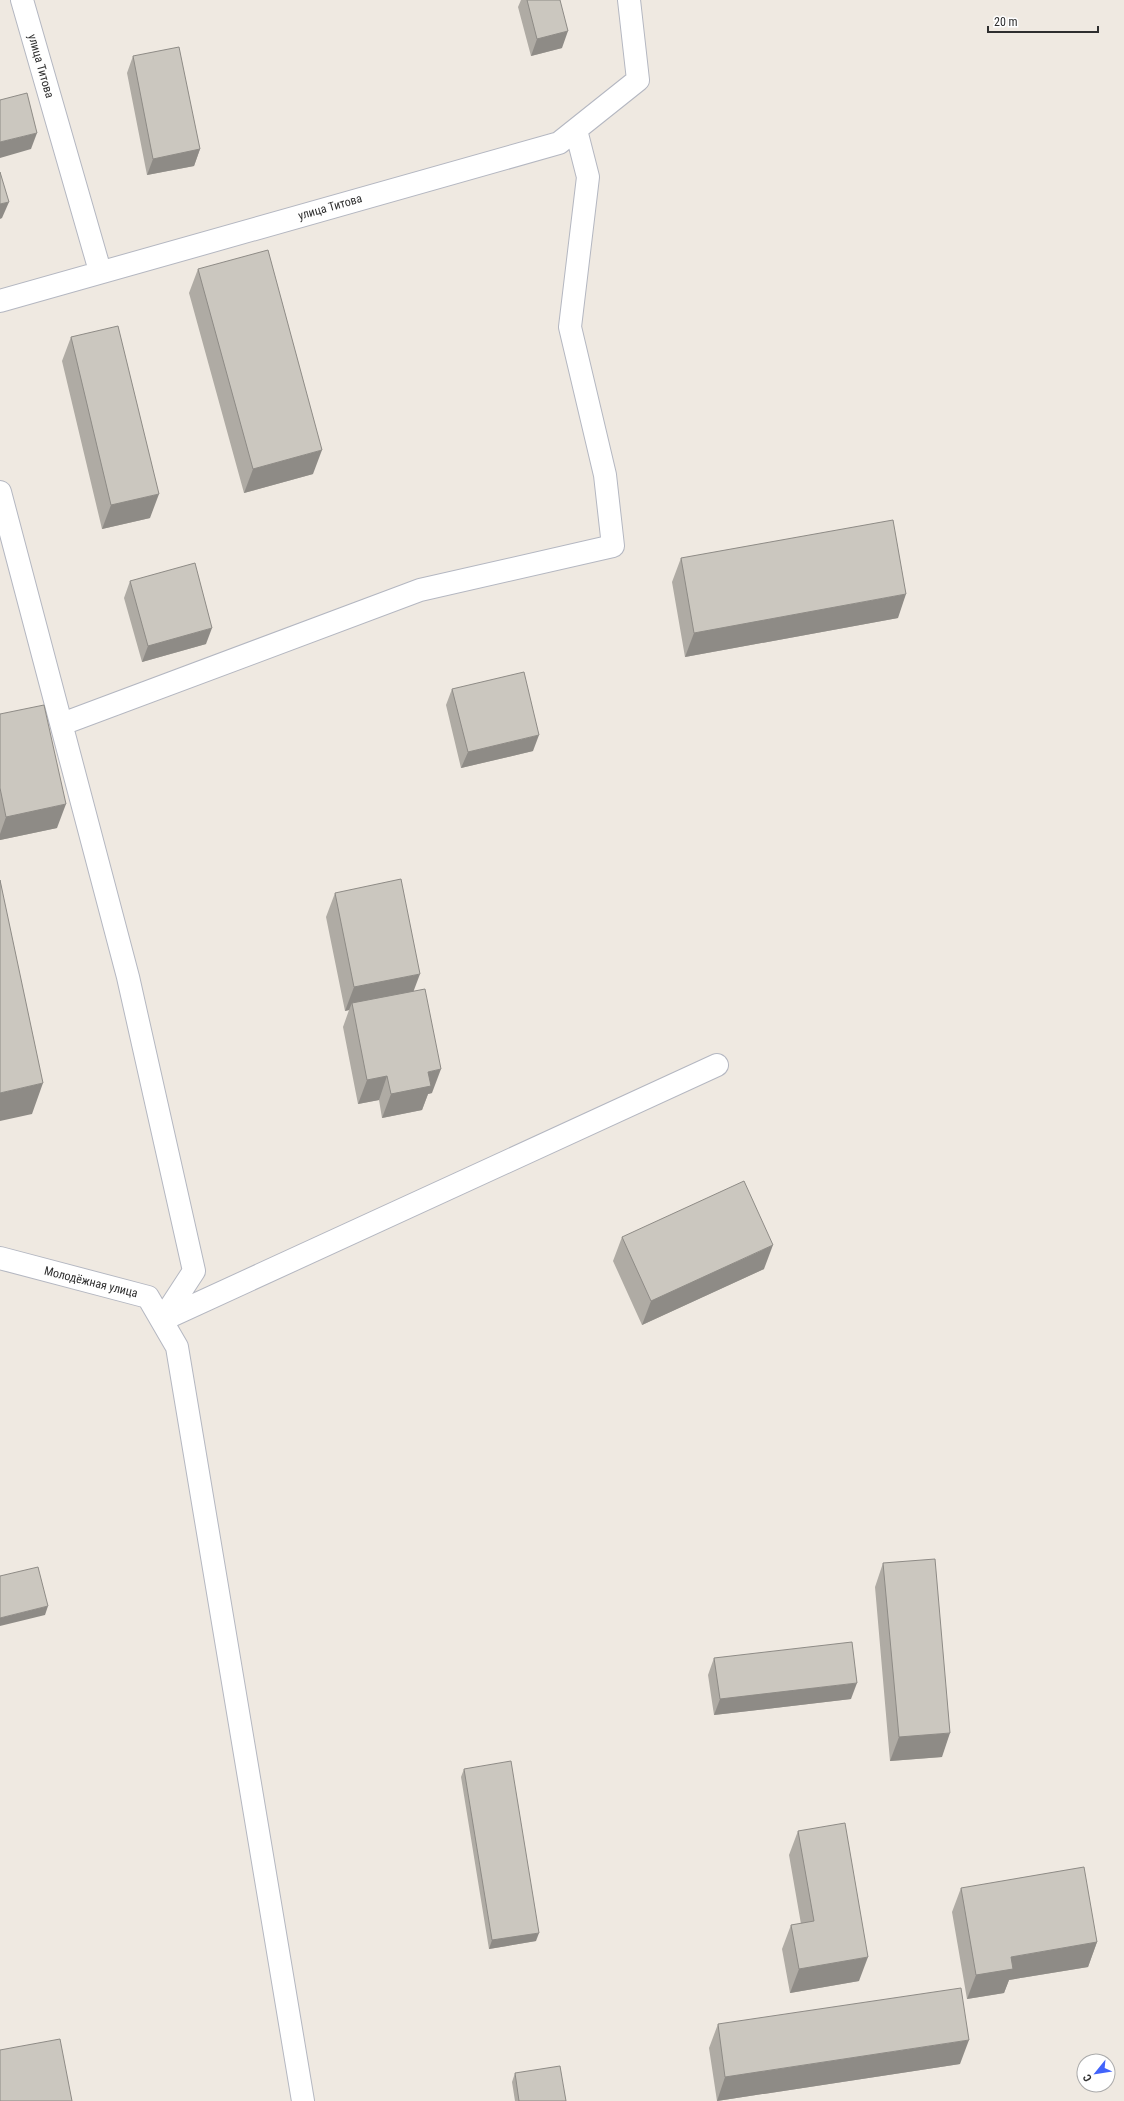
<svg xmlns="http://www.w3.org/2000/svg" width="1124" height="2101" font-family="'Roboto Condensed',sans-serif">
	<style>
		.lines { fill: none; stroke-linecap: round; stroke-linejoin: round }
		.minor-casing { stroke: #b4b7c1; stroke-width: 24 }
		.minor { stroke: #fff; stroke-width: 22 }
		.wall { fill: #afaba4 }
		.shaded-wall { fill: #8e8b86 }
		.building { fill: #cbc7bf; stroke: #8e8b86 }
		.labels { text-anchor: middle; stroke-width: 4; stroke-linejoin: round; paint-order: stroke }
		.street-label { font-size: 12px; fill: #2e2e2e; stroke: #fff }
	</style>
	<rect width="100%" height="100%" fill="#efe9e1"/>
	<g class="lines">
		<g class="minor-casing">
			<path id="minor" d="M 22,0 L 100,271
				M 0,301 L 559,143 L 638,80 L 629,0
				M 0,492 L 128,977 L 194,1271 L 162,1320
				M 62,724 L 420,590 L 613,546 L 605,475 L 570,327 L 588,177 L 576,130
				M 0,1258 L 148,1297 L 177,1347 L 303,2101
				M 162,1320 L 717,1065"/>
		</g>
		<use href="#minor" class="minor"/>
	</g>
	<path class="wall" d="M 521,0 L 560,0 L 562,48 L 531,56 L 518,7 Z
		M 133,56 L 200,149 L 194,166 L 147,175 L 127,73 Z
		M 198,269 L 313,474 L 244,493 L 189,293 Z
		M 71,337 L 150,518 L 102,529 L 62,361 Z
		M 681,558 L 898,618 L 685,657 L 672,582 Z
		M 130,581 L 206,644 L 142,662 L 124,598 Z
		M 452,689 L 533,751 L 461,768 L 446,705 Z
		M 0,714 L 57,828 L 0,840 Z
		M 335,893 L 414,991 L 432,1093 L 428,1094 L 422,1110 L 382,1118 L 379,1100 L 358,1104 L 343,1027 L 349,1010 L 345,1011 L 326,917 Z
		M 622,1237 L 764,1269 L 642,1325 L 613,1261 Z
		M 883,1563 L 942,1757 L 890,1761 L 875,1587 Z
		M 714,1658 L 851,1699 L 714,1715 L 708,1675 Z
		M 464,1769 L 536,1941 L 489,1949 L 461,1777 Z
		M 798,1831 L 859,1981 L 790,1993 L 782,1949 L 791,1925 L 801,1924 L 789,1855 Z
		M 961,1888 L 1097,1942 L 1088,1967 L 1009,1980 L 1004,1993 L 967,1999 L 952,1912 Z
		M 718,2024 L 960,2064 L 717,2101 L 709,2048 Z
		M 515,2073 L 566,2101 L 515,2101 L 512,2082 Z"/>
	<path class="shaded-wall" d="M 568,31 L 562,48 L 531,56 L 537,39 Z
		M 37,133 L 31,149 L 0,158 L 0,142 Z
		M 200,149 L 194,166 L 147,175 L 153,159 Z
		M 9,202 L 2,218 L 0,219 L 0,204 Z
		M 322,450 L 313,474 L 244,493 L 253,469 Z
		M 159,494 L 150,518 L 102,529 L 111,505 Z
		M 906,594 L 898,618 L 685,657 L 694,633 Z
		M 212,628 L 206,644 L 142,662 L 148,646 Z
		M 539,735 L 533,751 L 461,768 L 468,752 Z
		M 66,804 L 57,828 L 0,840 L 0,834 L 6,817 Z
		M 420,974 L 411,998 L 352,1003 L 349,1010 L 345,1011 L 354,987 Z
		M 441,1069 L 432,1093 L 428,1094 L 422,1110 L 382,1118 L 391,1094 L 428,1072 Z
		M 387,1076 L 379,1100 L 358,1104 L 367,1080 Z
		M 43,1083 L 32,1114 L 0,1121 L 0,1093 Z
		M 773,1245 L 764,1269 L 642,1325 L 651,1301 Z
		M 48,1606 L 45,1615 L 0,1626 L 0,1618 Z
		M 857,1683 L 851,1699 L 714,1715 L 720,1699 Z
		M 950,1733 L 942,1757 L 890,1761 L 899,1737 Z
		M 539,1933 L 536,1941 L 489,1949 L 492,1940 Z
		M 1097,1942 L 1088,1967 L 1009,1980 L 1004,1993 L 967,1999 L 976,1975 L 1011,1957 Z
		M 868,1957 L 859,1981 L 790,1993 L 799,1969 Z
		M 969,2040 L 960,2064 L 717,2101 L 725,2077 Z"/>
	<path class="building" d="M 527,0 L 560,0 L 568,31 L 537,39 Z
		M 179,47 L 200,149 L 153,159 L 133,56 Z
		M 27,93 L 37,133 L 0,142 L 0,100 Z
		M 0,172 L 9,202 L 0,204 Z
		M 268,250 L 322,450 L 253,469 L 198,269 Z
		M 118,326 L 159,494 L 111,505 L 71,337 Z
		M 893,520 L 906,594 L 694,633 L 681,558 Z
		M 195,563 L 212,628 L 148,646 L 130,581 Z
		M 524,672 L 539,735 L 468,752 L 452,689 Z
		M 44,705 L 66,804 L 6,817 L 0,788 L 0,714 Z
		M 401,879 L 420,974 L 354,987 L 335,893 Z
		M 0,880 L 43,1083 L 0,1093 Z
		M 425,989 L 441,1069 L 428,1072 L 431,1086 L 391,1094 L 387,1076 L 367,1080 L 352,1003 Z
		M 744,1181 L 773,1245 L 651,1301 L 622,1237 Z
		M 935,1559 L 950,1733 L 899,1737 L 883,1563 Z
		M 38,1567 L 48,1606 L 0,1618 L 0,1576 Z
		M 852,1642 L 857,1683 L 720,1699 L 714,1658 Z
		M 511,1761 L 539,1933 L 492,1940 L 464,1769 Z
		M 845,1823 L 868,1957 L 799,1969 L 791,1925 L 814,1921 L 798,1831 Z
		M 1084,1867 L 1097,1942 L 1011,1957 L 1013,1969 L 976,1975 L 961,1888 Z
		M 961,1988 L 969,2040 L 725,2077 L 718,2024 Z
		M 60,2039 L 72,2101 L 0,2101 L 0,2050 Z
		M 560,2066 L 566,2101 L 519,2101 L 515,2073 Z"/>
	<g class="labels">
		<g class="street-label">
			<text transform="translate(41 66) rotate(74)" y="4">улица Титова</text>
			<text transform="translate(330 207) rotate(-16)" y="4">улица Титова</text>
			<text transform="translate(91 1282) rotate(14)" y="4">Молодёжная улица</text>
		</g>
	</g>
	<g transform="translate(1096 2073) rotate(240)"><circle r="19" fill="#ffffff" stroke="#ababab"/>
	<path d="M0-3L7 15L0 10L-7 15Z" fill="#4264fb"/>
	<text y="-6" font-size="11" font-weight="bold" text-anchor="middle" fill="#2e2e2e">С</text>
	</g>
	<path d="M988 26v6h110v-6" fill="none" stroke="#2e2e2e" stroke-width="2"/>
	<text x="994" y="26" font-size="12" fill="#2e2e2e" stroke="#ffffff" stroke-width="3" paint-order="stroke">20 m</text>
</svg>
